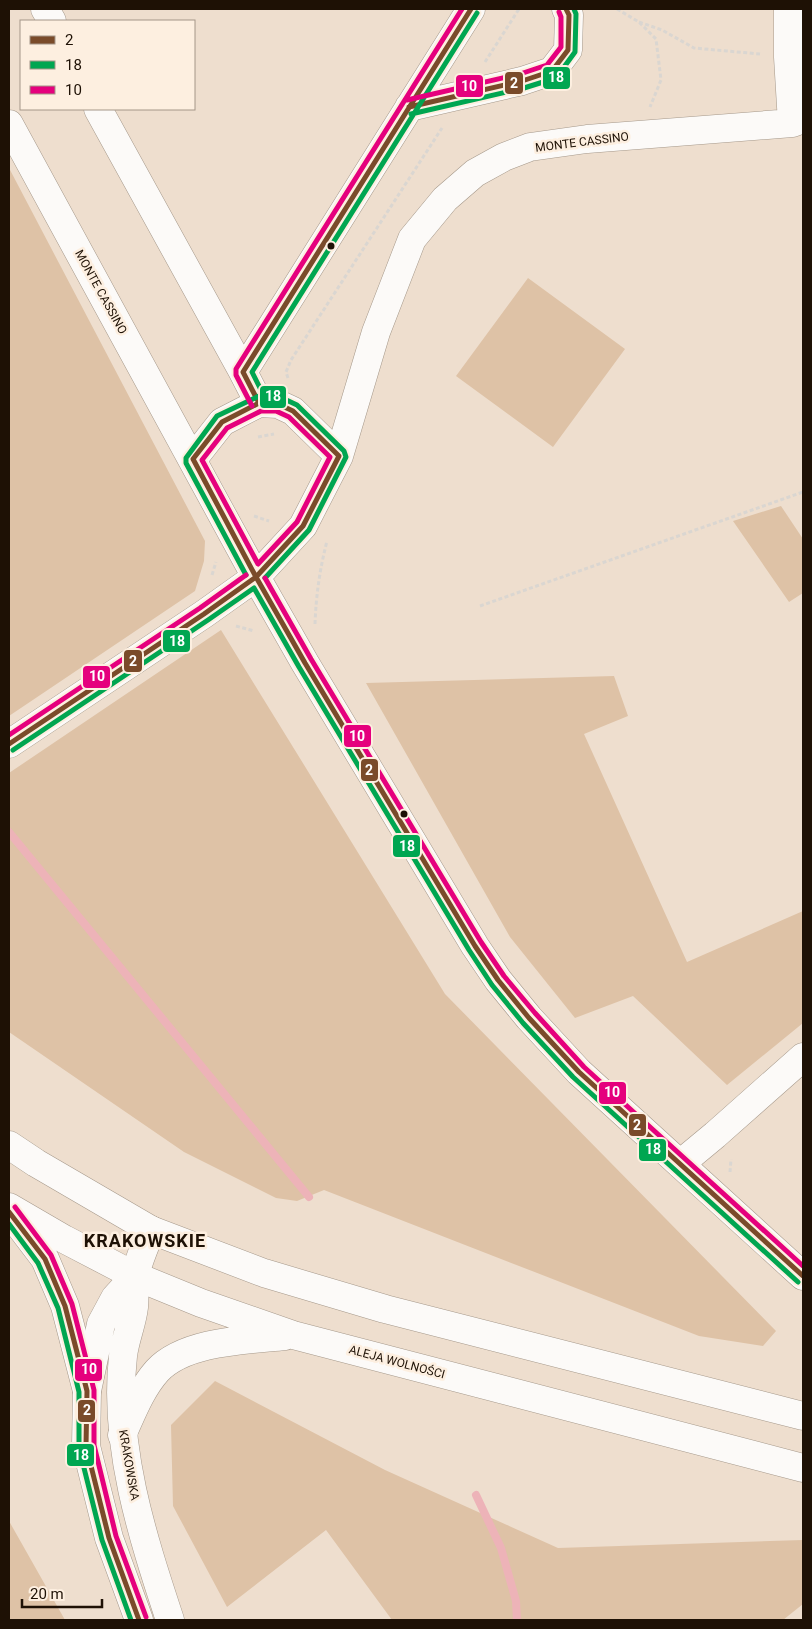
<svg xmlns="http://www.w3.org/2000/svg" width="812" height="1629" font-family="Roboto,sans-serif">
	<style>
		.green { fill: #dec2a6 }
		.lines { fill: none; stroke-linecap: round; stroke-linejoin: round }
		.stream { stroke: #edb3b8; stroke-width: 8 }
		.minor-casing { stroke: #a5988a; stroke-width: 29 }
		.major-casing { stroke: #a5988a; stroke-width: 29 }
		.highway-casing { stroke: #a5988a; stroke-width: 29 }
		.path { stroke: #dad6d1; stroke-width: 3; stroke-dasharray: 4 2.5; stroke-linecap: butt }
		.minor { stroke: #fcfaf8; stroke-width: 28 }
		.major { stroke: #fcfaf8; stroke-width: 28 }
		.highway { stroke: #fcfaf8; stroke-width: 28 }
		.bus-1-casing { stroke: #fdefe0; stroke-width: 9 }
		.bus-2-casing { stroke: #fdefe0; stroke-width: 9 }
		.bus-3-casing { stroke: #fdefe0; stroke-width: 9 }
		.bus-1 { stroke: #7a4b2a; stroke-width: 5 }
		.bus-2 { stroke: #00a651; stroke-width: 5 }
		.bus-3 { stroke: #e5007d; stroke-width: 5 }
		.bus-dot { fill: #1e1105; stroke: #fdefe0; stroke-width: 2 }
		.labels { text-anchor: middle; stroke-width: 5; stroke-linejoin: round; paint-order: stroke }
		.street-label { font-size: 12px; fill: #1e1105; stroke: #fdefe0 }
		.district-label { font-size: 18px; font-weight: bold; letter-spacing: 1px; fill: #1e1105; stroke: #fdefe0 }
		.line-badge { stroke: #fdefe0; stroke-width: 2 }
		.badge-label { font-size: 14px; text-anchor: middle; font-weight: bold; fill: #fff }
	</style>
	<rect width="100%" height="100%" fill="#eedece"/>
	<path class="green" d="M 9,168 L 205,541 L 204,561 L 195,591 L 9,716 Z
		M 528,278 L 625,349 L 553,447 L 456,376 Z
		M 781,506 L 803,539 L 803,593 L 789,602 L 733,521 Z
		M 221,630 L 445,994 L 776,1331 L 763,1346 L 699,1336 L 324,1190 L 297,1201 L 276,1198 L 184,1152 L 9,1032 L 9,773 Z
		M 614,676 L 628,716 L 584,734 L 687,962 L 803,911 L 803,1023 L 727,1085 L 633,996 L 575,1018 L 510,937 L 366,683 Z
		M 215,1381 L 385,1470 L 558,1548 L 803,1540 L 803,1604 L 783,1620 L 392,1620 L 326,1530 L 227,1607 L 173,1506 L 171,1425 Z
		M 9,1521 L 65,1620 L 9,1620 Z"/>
	<g class="lines">
		<path class="stream" d="M 9,832 L 309,1197
			M 476,1495 L 501,1548 L 516,1601 L 517,1620"/>
		<g class="minor-casing">
			<path id="minor" d="M 45,9 L 52,21
				M 788,9 L 788,57 L 792,123
				M 409,107 L 522,81 L 552,71 L 568,50 L 569,15 L 566,9
				M 98,109 L 243,372
				M 9,124 L 256,577 L 305,663 L 475,946 L 498,980 L 529,1018 L 579,1072 L 803,1276
				M 259,403 L 243,372 L 471,9
				M 193,459 L 222,422 L 259,403 L 278,404 L 293,411 L 339,456
				M 9,744 L 204,614 L 256,577 L 303,526 L 339,456 L 376,332 L 412,239 L 445,199 L 475,173 L 504,157 L 530,147 L 587,139 L 792,123 L 803,119
				M 680,1164 L 715,1135 L 803,1057"/>
		</g>
		<g class="major-casing">
			<path id="major" d="M 151,1230 C 146,1244 137,1263 135,1277 C 134,1287 135,1297 134,1307 C 132,1324 125,1339 123,1356 C 113,1446 142,1535 170,1620
				M 135,1276 L 115,1298 L 101,1324 L 87,1391 L 86,1446 L 109,1538 L 139,1620"/>
		</g>
		<g class="highway-casing">
			<path id="highway" d="M 9,1145 L 36,1163 L 151,1230 L 264,1273 L 385,1309 L 803,1416
				M 9,1207 L 64,1239 L 135,1276 L 201,1303 L 293,1335 L 803,1468
				M 10,1213 L 45,1259 L 65,1306 L 87,1391
				M 122,1435 C 132,1413 141,1389 157,1371 C 185,1341 246,1340 285,1336"/>
		</g>
		<path class="path" d="M 617,9 L 639,22 L 656,39 L 661,80 L 650,107
			M 639,22 L 662,30 L 694,48 L 760,54
			M 485,62 L 519,9
			M 288,378 L 286,372 L 291,360 L 442,128
			M 258,437 L 274,434
			M 254,516 L 269,521
			M 212,575 L 216,562
			M 480,606 L 803,492
			M 315,624 C 316,595 320,568 327,541
			M 236,626 L 254,631
			M 730,1172 L 731,1159"/>
		<use href="#minor" class="minor"/>
		<use href="#major" class="major"/>
		<use href="#highway" class="highway"/>
		<g class="bus-1-casing">
			<path id="bus-1" d="M 409,107 L 522,81 L 552,71 L 568,50 L 569,15 L 566,9
				M 259,403 L 243,372 L 471,9
				M 259,403 L 278,404 L 293,411 L 339,456 L 303,526 L 256,577 L 193,459 L 222,422 Z
				M 256,577 L 305,663 L 475,946 L 498,980 L 529,1018 L 579,1072 L 803,1276
				M 9,744 L 204,614 L 256,577
				M 9,1212 L 45,1259 L 65,1306 L 87,1391 L 86,1446 L 109,1538 L 139,1620"/>
		</g>
		<g class="bus-2-casing">
			<path id="bus-2" d="M 411,114 L 524,88 L 556,78 L 575,52 L 576,14 L 574,9
				M 266,400 L 252,372 L 477,13
				M 246,575 L 186,463 L 186,458 L 217,416 L 259,396 L 280,397 L 297,405 L 344,451 L 346,457 L 309,530 L 265,578
				M 13,750 L 208,620 L 254,588 L 299,667 L 469,950 L 492,985 L 523,1023 L 573,1077 L 798,1282
				M 9,1224 L 38,1263 L 58,1308 L 79,1392 L 79,1448 L 102,1540 L 131,1620"/>
		</g>
		<g class="bus-3-casing">
			<path id="bus-3" d="M 407,100 L 520,74 L 547,65 L 561,47 L 561,17 L 559,12
				M 252,406 L 236,375 L 236,369 L 462,9
				M 261,411 L 276,411 L 289,417 L 330,457 L 297,522 L 258,564 L 202,460 L 227,428 Z
				M 265,578 L 311,659 L 481,942 L 504,976 L 535,1013 L 584,1067 L 803,1266
				M 9,735 L 200,608 L 246,575
				M 15,1207 L 51,1255 L 72,1304 L 94,1390 L 94,1445 L 116,1536 L 146,1617"/>
		</g>
		<use href="#bus-1" class="bus-1"/>
		<use href="#bus-2" class="bus-2"/>
		<use href="#bus-3" class="bus-3"/>
	</g>
	<g class="bus-dot">
		<circle cx="331" cy="246" r="4.5"/>
		<circle cx="404" cy="814" r="4.5"/>
	</g>
	<g class="labels">
		<g class="street-label">
			<text transform="translate(582 142) rotate(-7)" y="4">MONTE CASSINO</text>
			<text transform="translate(101 292) rotate(61)" y="4">MONTE CASSINO</text>
			<text transform="translate(397 1362) rotate(15)" y="4">ALEJA WOLNOŚCI</text>
			<text transform="translate(129 1465) rotate(80)" y="4">KRAKOWSKA</text>
		</g>
		<g class="district-label">
			<text x="145" y="1247">KRAKOWSKIE</text>
		</g>
	</g>
	<g class="line-badge">
		<rect x="542" y="66" width="29" height="24" rx="5" fill="#00a651"/>
		<rect x="504" y="71" width="20" height="24" rx="5" fill="#7a4b2a"/>
		<rect x="455" y="74" width="29" height="24" rx="5" fill="#e5007d"/>
		<rect x="259" y="385" width="28" height="24" rx="5" fill="#00a651"/>
		<rect x="162" y="629" width="29" height="24" rx="5" fill="#00a651"/>
		<rect x="123" y="649" width="20" height="24" rx="5" fill="#7a4b2a"/>
		<rect x="82" y="665" width="29" height="24" rx="5" fill="#e5007d"/>
		<rect x="343" y="724" width="29" height="24" rx="5" fill="#e5007d"/>
		<rect x="360" y="758" width="19" height="24" rx="5" fill="#7a4b2a"/>
		<rect x="392" y="834" width="29" height="24" rx="5" fill="#00a651"/>
		<rect x="598" y="1081" width="29" height="24" rx="5" fill="#e5007d"/>
		<rect x="628" y="1113" width="19" height="24" rx="5" fill="#7a4b2a"/>
		<rect x="638" y="1138" width="29" height="24" rx="5" fill="#00a651"/>
		<rect x="74" y="1358" width="29" height="24" rx="5" fill="#e5007d"/>
		<rect x="77" y="1399" width="19" height="24" rx="5" fill="#7a4b2a"/>
		<rect x="66" y="1443" width="29" height="24" rx="5" fill="#00a651"/>
	</g>
	<g class="badge-label">
		<text x="556" y="82">18</text>
		<text x="514" y="88">2</text>
		<text x="469" y="91">10</text>
		<text x="273" y="401">18</text>
		<text x="177" y="646">18</text>
		<text x="133" y="666">2</text>
		<text x="97" y="681">10</text>
		<text x="357" y="741">10</text>
		<text x="369" y="775">2</text>
		<text x="407" y="851">18</text>
		<text x="612" y="1097">10</text>
		<text x="637" y="1130">2</text>
		<text x="653" y="1154">18</text>
		<text x="89" y="1374">10</text>
		<text x="87" y="1415">2</text>
		<text x="81" y="1460">18</text>
	</g>
	<rect width="812" height="1629" fill="none" stroke="#1e1105" stroke-width="20"/>
	<rect x="20" y="20" width="175" height="90" fill="#fdefe0" stroke="#a49688"/>
	<rect x="30" y="36" width="25" height="8" fill="#7a4b2a" stroke="#a49688"/>
	<text x="65" y="45" font-size="15" fill="#1e1105">2</text>
	<rect x="30" y="61" width="25" height="8" fill="#00a651" stroke="#a49688"/>
	<text x="65" y="70" font-size="15" fill="#1e1105">18</text>
	<rect x="30" y="86" width="25" height="8" fill="#e5007d" stroke="#a49688"/>
	<text x="65" y="95" font-size="15" fill="#1e1105">10</text>
	<path d="M22 1599v8h80v-8" fill="none" stroke="#1e1105" stroke-width="2.5"/>
	<text x="30" y="1599" font-size="15" fill="#1e1105" stroke="#fdefe0" stroke-width="4" paint-order="stroke">20 m</text>
</svg>
